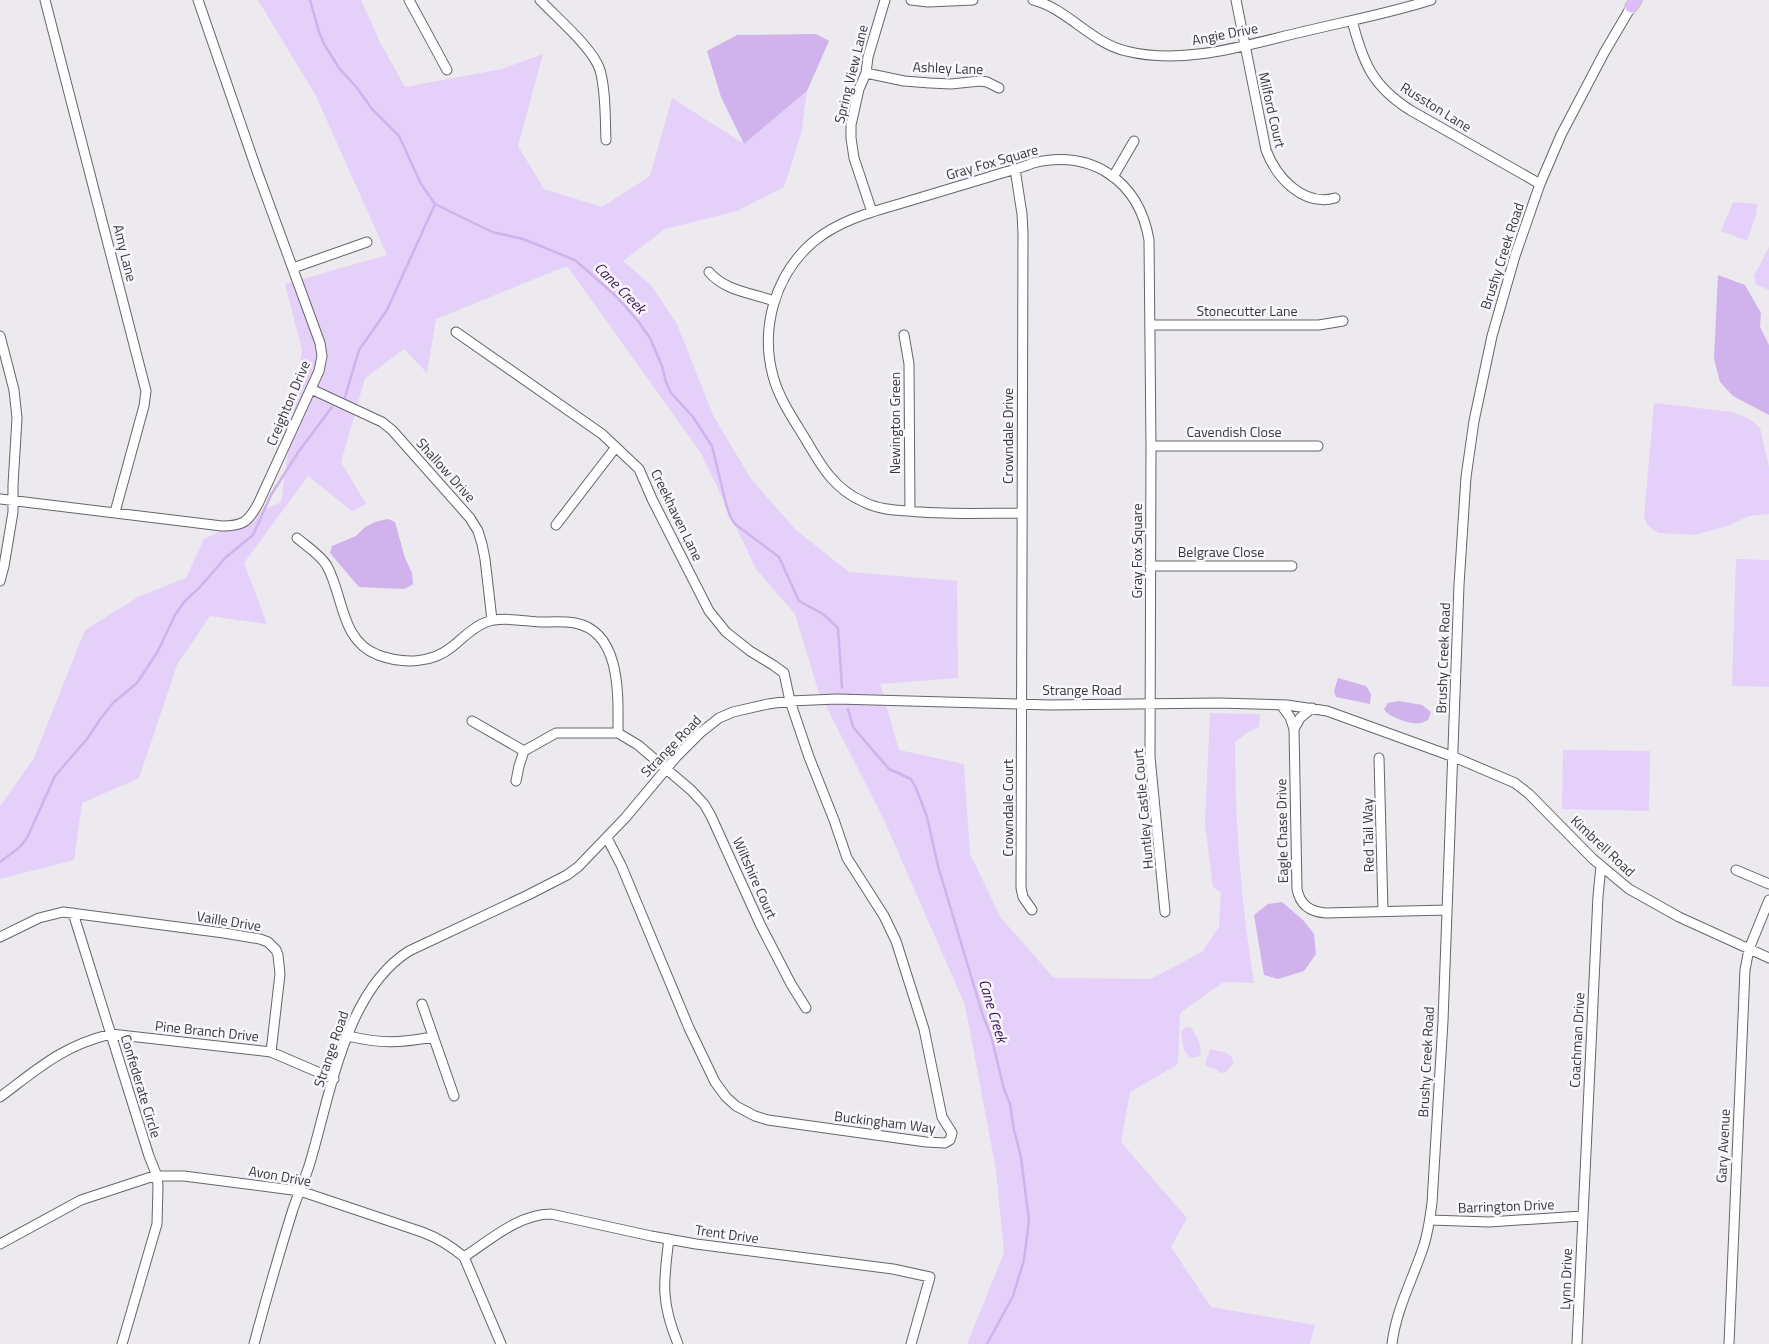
<svg xmlns="http://www.w3.org/2000/svg" width="1769" height="1344" font-family="'Titillium Web',sans-serif">
	<style>
		.green { fill: #e5d0fa }
		.water { fill: #d0b3ec }
		.lines { fill: none; stroke-linecap: round; stroke-linejoin: round }
		.stream { stroke: #d0b3ec; stroke-width: 2.5 }
		.minor-casing { stroke: #67646a; stroke-width: 11 }
		.major-casing { stroke: #c7c7c8; stroke-width: 14 }
		.minor { stroke: #fff; stroke-width: 9 }
		.major { stroke: #debcfc; stroke-width: 11 }
		.labels { text-anchor: middle; stroke-width: 5; stroke-linejoin: round; paint-order: stroke }
		.street-label { font-size: 14px; fill: #383739; stroke: #f9f6fd }
		.water-label { font-size: 15px; font-style: italic; fill: #391154; stroke: #f9f6fd }
	</style>
	<rect width="100%" height="100%" fill="#ece9ef"/>
	<path class="green" d="M 258,0 L 361,0 L 380,42 L 405,87 L 502,69 L 543,54 L 518,146 L 544,189 L 602,207 L 650,176 L 672,98 L 744,144 L 807,91 L 801,134 L 784,187 L 737,211 L 665,229 L 623,261 L 651,285 L 677,324 L 713,415 L 751,479 L 796,530 L 849,572 L 957,581 L 958,678 L 880,684 L 899,750 L 964,764 L 970,854 L 1001,918 L 1054,978 L 1151,979 L 1202,952 L 1219,927 L 1221,893 L 1213,887 L 1205,823 L 1210,713 L 1260,714 L 1259,727 L 1248,732 L 1235,742 C 1235,823 1241,903 1254,983 L 1233,982 L 1222,983 L 1180,1013 L 1178,1064 L 1130,1092 L 1121,1142 L 1187,1218 L 1171,1247 L 1211,1307 L 1315,1325 L 1310,1344 L 967,1344 L 1004,1253 L 996,1170 L 965,1005 L 884,820 L 818,690 L 795,614 L 756,569 L 701,453 L 567,266 L 436,319 L 427,373 L 404,349 L 365,378 L 341,462 L 366,504 L 352,511 L 308,476 L 244,563 L 267,624 L 210,616 L 177,665 L 139,778 L 82,803 L 74,860 L 0,879 L 0,806 L 34,758 L 85,630 L 138,597 L 186,578 L 204,539 L 281,502 L 302,350 L 285,284 L 387,255 L 316,96 Z
		M 1733,202 L 1757,204 L 1756,215 L 1747,241 L 1721,231 Z
		M 1769,247 L 1769,290 L 1756,284 L 1754,276 Z
		M 1654,403 L 1732,412 L 1750,419 L 1760,428 L 1769,467 L 1769,514 L 1749,516 L 1728,526 L 1693,535 L 1659,533 L 1648,526 L 1644,517 Z
		M 1736,559 L 1769,560 L 1769,687 L 1732,686 Z
		M 1563,750 L 1650,751 L 1649,811 L 1562,809 Z
		M 1186,1027 L 1192,1028 C 1196,1037 1203,1045 1200,1056 L 1190,1058 L 1184,1050 L 1181,1032 Z
		M 1210,1049 C 1220,1052 1234,1051 1233,1064 L 1226,1072 L 1220,1073 L 1216,1069 L 1206,1066 L 1206,1061 Z"/>
	<path class="water" d="M 816,34 L 829,41 L 807,91 L 744,144 L 721,97 L 707,51 L 737,35 Z
		M 1718,275 L 1745,285 L 1761,313 L 1760,327 L 1769,345 L 1769,415 L 1733,396 L 1720,382 L 1714,359 Z
		M 388,519 L 395,522 L 405,558 L 412,573 L 413,584 L 405,589 L 359,587 L 330,553 L 332,546 L 356,536 L 365,527 L 375,522 Z
		M 1338,678 L 1366,686 L 1371,694 L 1370,704 L 1336,697 L 1334,691 Z
		M 1399,701 L 1422,705 L 1431,712 L 1428,720 C 1425,721 1422,723 1420,723 C 1411,725 1388,717 1384,709 L 1388,703 Z
		M 1282,902 L 1304,921 L 1314,934 L 1316,954 L 1304,971 L 1278,979 L 1264,975 L 1254,915 L 1268,904 Z"/>
	<g class="lines">
		<path class="stream" d="M 310,0 L 319,32 L 324,44 L 339,68 L 357,88 L 372,109 L 399,136 L 421,184 L 435,204 L 492,232 L 523,239 L 575,260 L 617,297 L 638,321 L 650,338 L 662,366 L 666,382 L 671,393 L 693,417 L 712,446 L 726,504 L 730,516 L 735,524 L 779,557 L 799,601 L 823,614 L 838,628 L 842,688
			M 345,397 L 359,350 L 387,310 L 435,204
			M 848,709 L 853,727 L 889,769 L 911,779 L 916,788 L 927,817 L 938,866 L 983,1016 L 991,1036 L 1004,1089 L 1010,1104 L 1014,1130 L 1021,1157 L 1029,1221 L 1024,1260 L 1013,1296 L 987,1344
			M 0,862 L 20,847 L 27,838 L 55,776 L 87,739 L 101,718 L 113,703 L 137,683 L 158,651 L 175,615 L 184,602 L 200,587 L 225,558 L 253,535 L 271,495 L 299,451 L 332,407"/>
		<g class="minor-casing">
			<path id="minor" d="M 45,0 L 146,391 L 144,406 L 115,512
				M 409,0 L 447,70
				M 540,0 C 556,17 593,48 600,70 C 606,92 605,117 606,140
				M 911,0 L 928,2 L 973,0
				M 1033,0 C 1068,9 1091,43 1126,51 C 1185,66 1249,44 1306,31 C 1348,21 1390,13 1431,0
				M 1236,0 L 1266,150 C 1276,177 1303,207 1335,198
				M 1352,21 C 1364,63 1371,85 1410,110 L 1540,184
				M 866,73 L 904,81 L 930,83 L 951,84 L 980,81 L 987,82 L 999,88
				M 1015,169 L 1022,214 L 1023,233 L 1021,888 L 1023,897 L 1032,910
				M 1113,177 L 1134,141
				M 872,212 L 854,158 L 851,138 L 851,125 L 859,89 L 866,73 L 868,57 L 885,0
				M 293,268 L 367,242
				M 709,272 C 725,291 752,293 774,301
				M 1150,325 L 1319,325 L 1343,321
				M 456,332 L 602,434 L 639,469 L 652,499 L 709,611 L 726,632 L 750,651 L 773,665 L 784,673 L 790,701 L 809,757 L 834,820 L 847,858 L 884,916 L 896,941 L 924,1029 L 942,1117 L 952,1133 L 950,1140 L 945,1143 L 926,1142 L 768,1120 L 755,1116 L 736,1106 L 726,1097 L 715,1082 L 689,1028 L 621,865 L 607,838
				M 904,335 L 909,364 L 910,511
				M 0,336 L 14,390 L 17,418 L 13,485 L 13,512 L 4,566 L 0,581
				M 311,389 L 382,422 L 392,430 L 470,518 L 478,531 L 482,544 L 485,559 L 492,620
				M 1151,446 L 1318,446
				M 0,499 L 222,526 C 243,526 248,522 258,504 L 319,371 L 322,356 L 320,343 L 257,171 L 198,0
				M 1022,513 C 984,513 946,515 908,511 C 893,510 877,509 864,502 C 835,490 821,466 806,440 C 794,420 779,399 773,376 C 760,328 775,275 813,242 C 838,221 868,213 899,204 C 929,195 959,186 989,177 C 1004,172 1019,169 1033,163 C 1092,149 1139,181 1149,240 L 1151,446 L 1150,757 L 1165,912
				M 556,525 L 616,447
				M 297,538 C 306,546 321,555 327,566 C 344,597 340,640 378,655 C 403,664 432,664 453,646 C 463,638 472,628 484,623 C 500,616 523,621 540,622 C 551,622 564,621 575,623 C 622,632 618,697 618,733
				M 1150,566 L 1292,566
				M 1281,705 L 1290,717 L 1294,729 L 1297,889 C 1300,905 1310,912 1326,913 L 1447,910
				M 472,721 L 524,751
				M 1294,729 L 1300,718 L 1312,708
				M 1379,758 L 1383,911
				M 516,781 L 519,766 L 524,751 L 556,733 L 618,733 L 638,745 L 691,790 L 704,804 L 711,816 L 760,924 L 791,984 L 806,1008
				M 1736,870 L 1769,884
				M 73,913 L 149,1156 L 157,1176 L 158,1186 L 157,1224 L 122,1344
				M 0,937 L 39,918 L 63,912 L 224,933 L 260,939 L 268,942 L 276,950 L 278,955 L 280,974 L 271,1052
				M 422,1004 L 454,1096
				M 348,1036 C 382,1044 399,1043 433,1037
				M 0,1097 C 39,1068 62,1046 111,1034 L 271,1052 L 334,1079
				M 1430,1220 L 1489,1222 L 1582,1216
				M 669,1239 C 663,1283 661,1303 678,1344
				M 0,1244 L 81,1200 L 154,1176 L 184,1176 L 300,1191 L 422,1232 C 438,1238 451,1246 464,1257 L 501,1344
				M 464,1257 C 490,1240 519,1214 551,1214 L 651,1236 L 696,1244 L 893,1269 L 930,1277 L 911,1344
				M 254,1344 C 266,1299 279,1254 293,1209 C 298,1195 304,1181 309,1166 C 330,1098 344,992 409,951 L 528,895 L 567,875 L 578,867 L 626,817 L 677,756 L 700,733 L 719,718 L 733,712 L 768,704 L 790,701 L 837,699 L 1050,705 L 1219,703 L 1287,705 L 1327,711 L 1454,757 L 1515,783 L 1529,794 L 1593,859 L 1629,889 L 1679,917 L 1769,958
				M 1392,1344 C 1396,1310 1412,1281 1423,1248 C 1428,1234 1430,1218 1432,1203 L 1443,1021 L 1459,585 L 1466,477 L 1474,421 L 1492,336 L 1515,256 L 1540,184 L 1561,135 L 1604,53 L 1634,2
				M 1577,1344 L 1598,896 L 1601,866
				M 1729,1344 L 1745,970 L 1749,949 L 1769,900"/>
		</g>
		<g class="major-casing">
			<path id="major" d="M 1631,7 L 1636,0"/>
		</g>
		<use href="#minor" class="minor"/>
		<use href="#major" class="major"/>
	</g>
	<g class="labels">
		<g class="street-label">
			<text transform="translate(1225 34) rotate(-11)" y="5">Angie Drive</text>
			<text transform="translate(948 68) rotate(2)" y="5">Ashley Lane</text>
			<text transform="translate(851 74) rotate(-76)" y="5">Spring View Lane</text>
			<text transform="translate(1436 107) rotate(32)" y="5">Russton Lane</text>
			<text transform="translate(1272 110) rotate(77)" y="5">Milford Court</text>
			<text transform="translate(992 162) rotate(-16)" y="5">Gray Fox Square</text>
			<text transform="translate(125 253) rotate(76)" y="5">Amy Lane</text>
			<text transform="translate(1502 256) rotate(-72)" y="5">Brushy Creek Road</text>
			<text x="1247" y="316">Stonecutter Lane</text>
			<text transform="translate(288 403) rotate(-67)" y="5">Creighton Drive</text>
			<text transform="translate(895 423) rotate(-90)" y="5">Newington Green</text>
			<text x="1234" y="437">Cavendish Close</text>
			<text transform="translate(1008 436) rotate(-90)" y="5">Crowndale Drive</text>
			<text transform="translate(446 470) rotate(48)" y="5">Shallow Drive</text>
			<text transform="translate(677 515) rotate(64)" y="5">Creekhaven Lane</text>
			<text transform="translate(1137 551) rotate(-90)" y="5">Gray Fox Square</text>
			<text x="1221" y="557">Belgrave Close</text>
			<text transform="translate(1443 658) rotate(-88)" y="5">Brushy Creek Road</text>
			<text x="1082" y="695">Strange Road</text>
			<text transform="translate(671 746) rotate(-46)" y="5">Strange Road</text>
			<text transform="translate(1008 808) rotate(-90)" y="5">Crowndale Court</text>
			<text transform="translate(1143 809) rotate(-95)" y="5">Huntley Castle Court</text>
			<text transform="translate(1282 831) rotate(-91)" y="5">Eagle Chase Drive</text>
			<text transform="translate(1368 835) rotate(-91)" y="5">Red Tail Way</text>
			<text transform="translate(1603 846) rotate(43)" y="5">Kimbrell Road</text>
			<text transform="translate(755 878) rotate(66)" y="5">Wiltshire Court</text>
			<text transform="translate(229 921) rotate(9)" y="5">Vaille Drive</text>
			<text transform="translate(207 1031) rotate(6)" y="5">Pine Branch Drive</text>
			<text transform="translate(1577 1040) rotate(-87)" y="5">Coachman Drive</text>
			<text transform="translate(331 1049) rotate(-71)" y="5">Strange Road</text>
			<text transform="translate(1426 1062) rotate(-87)" y="5">Brushy Creek Road</text>
			<text transform="translate(141 1086) rotate(73)" y="5">Confederate Circle</text>
			<text transform="translate(885 1122) rotate(7)" y="5">Buckingham Way</text>
			<text transform="translate(1723 1146) rotate(-87)" y="5">Gary Avenue</text>
			<text transform="translate(280 1176) rotate(10)" y="5">Avon Drive</text>
			<text transform="translate(1506 1206) rotate(-2)" y="5">Barrington Drive</text>
			<text transform="translate(727 1234) rotate(8)" y="5">Trent Drive</text>
			<text transform="translate(1566 1279) rotate(-88)" y="5">Lynn Drive</text>
		</g>
		<g class="water-label">
			<text transform="translate(620 288) rotate(45)" y="5">Cane Creek</text>
			<text transform="translate(993 1011) rotate(73)" y="5">Cane Creek</text>
		</g>
	</g>
</svg>
